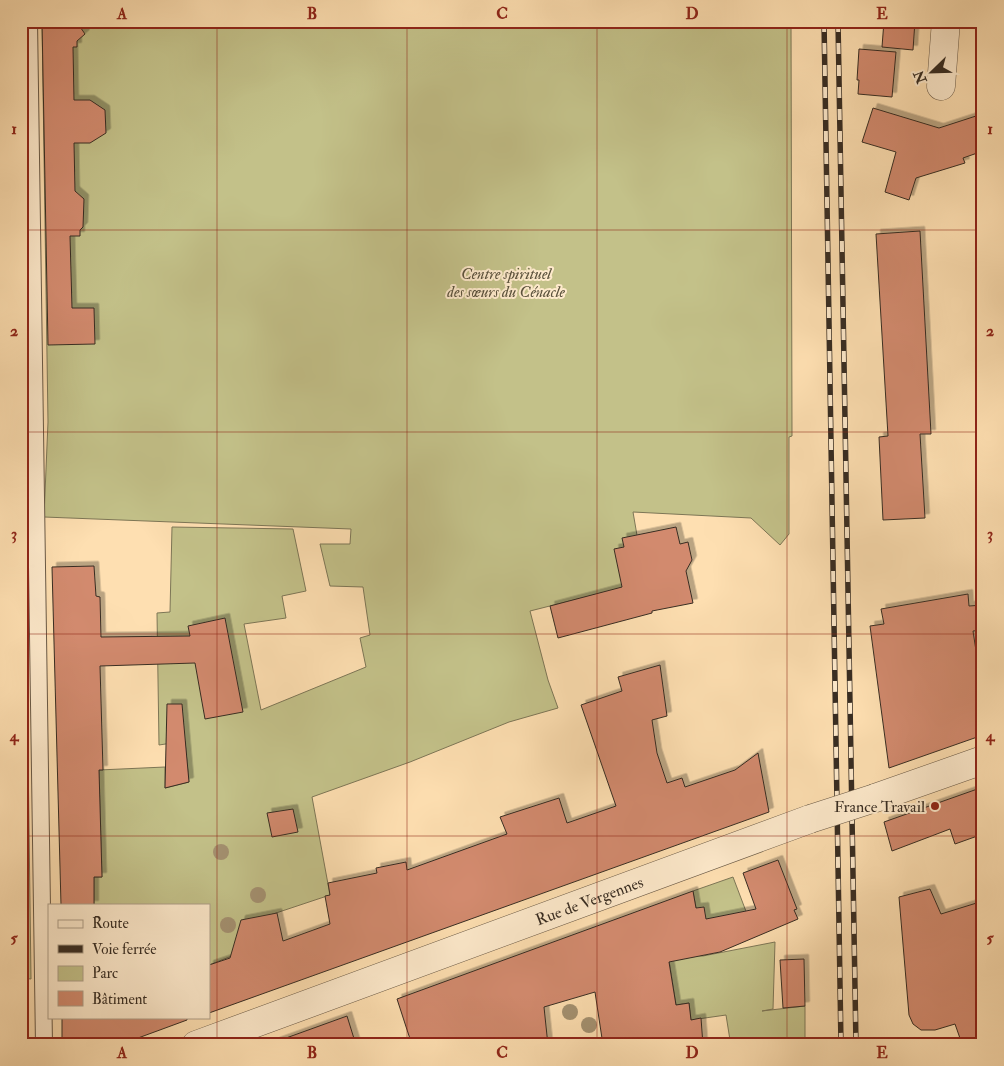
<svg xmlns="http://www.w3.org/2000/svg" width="1004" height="1066" font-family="'IM FELL Double Pica',serif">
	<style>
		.green { fill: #c3c189; stroke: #7d7656 }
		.building { fill: #d28a6e; stroke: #372c22; filter: url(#shadow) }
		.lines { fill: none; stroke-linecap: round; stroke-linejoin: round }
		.service-casing { stroke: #695946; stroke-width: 18 }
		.minor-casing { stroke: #695946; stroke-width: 29 }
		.service { stroke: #feeacc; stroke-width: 16 }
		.minor { stroke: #feeacc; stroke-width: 28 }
		.rail-casing { stroke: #372c22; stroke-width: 5.5 }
		.rail { stroke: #feeacc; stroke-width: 4; stroke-dasharray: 11; stroke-linecap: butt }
		.minor-bridge-casing { stroke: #695946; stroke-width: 29; stroke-linecap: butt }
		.minor-bridge { stroke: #feeacc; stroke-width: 28 }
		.tree { fill: #a49171 }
		.grid { fill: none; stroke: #8f2418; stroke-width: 1; stroke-opacity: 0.55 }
		.poi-dot { fill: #8f2418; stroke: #feeacc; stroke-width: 2 }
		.labels { text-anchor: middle; stroke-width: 4; stroke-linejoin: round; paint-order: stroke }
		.park-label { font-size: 16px; font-style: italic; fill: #5a513c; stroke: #feeacc }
		.poi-label { font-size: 16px; fill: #372c22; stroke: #feeacc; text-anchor: end }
		.street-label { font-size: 16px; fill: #372c22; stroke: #feeacc }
		.neatline { fill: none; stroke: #8f2418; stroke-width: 2 }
		.grid-label { font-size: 16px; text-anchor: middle; font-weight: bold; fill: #8f2418 }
	</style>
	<defs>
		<filter id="shadow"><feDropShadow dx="4.5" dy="-4.5" stdDeviation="0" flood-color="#0004"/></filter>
	</defs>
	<rect width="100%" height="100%" fill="#fedfb1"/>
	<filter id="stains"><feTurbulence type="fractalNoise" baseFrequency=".004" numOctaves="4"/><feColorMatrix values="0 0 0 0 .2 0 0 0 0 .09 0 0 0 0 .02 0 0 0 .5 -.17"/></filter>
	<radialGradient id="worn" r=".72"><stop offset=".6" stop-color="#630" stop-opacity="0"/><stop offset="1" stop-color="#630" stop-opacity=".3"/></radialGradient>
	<path class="green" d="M 42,21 L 791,21 L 792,436 L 789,437 L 789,534 L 780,545 L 751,518 L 633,512 L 645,582 L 530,611 L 548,680 L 558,708 L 509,722 L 410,762 L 312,797 L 330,895 L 270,915 L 275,939 L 209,965 L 209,905 L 94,905 L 94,877 L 102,877 L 99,770 L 165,767 L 165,788 L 189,782 L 185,741 L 159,745 L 157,613 L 170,612 L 172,527 L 293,529 L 306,591 L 282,596 L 286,618 L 244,624 L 261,710 L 366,667 L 360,638 L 370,635 L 363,587 L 330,586 L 320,544 L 350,544 L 351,529 L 44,517 L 48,422 Z
		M 21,220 L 31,979 L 21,978 Z
		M 733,877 L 747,914 L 706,921 L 696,908 L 693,891 Z
		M 775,942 L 773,1009 L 762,1011 L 805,1006 L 805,1045 L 739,1045 L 739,1041 L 730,1040 L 726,1015 L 691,1020 L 689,1003 L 676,1005 L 668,954 L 703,956 Z"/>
	<path class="building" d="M 42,21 L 76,21 L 85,34 L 77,41 L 77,47 L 73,47 L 74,100 L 90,100 L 105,110 L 106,133 L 90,143 L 74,143 L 75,191 L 84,199 L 83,227 L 80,230 L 80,236 L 70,236 L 72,308 L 94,308 L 95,344 L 48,345 Z
		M 884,21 L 915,21 L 913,50 L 882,47 Z
		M 859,49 L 896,52 L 892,97 L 858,94 L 859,80 L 857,80 Z
		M 873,108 L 939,128 L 976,116 L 983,138 L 983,151 L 963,158 L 965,163 L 916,178 L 909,200 L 885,192 L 896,152 L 862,142 Z
		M 920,231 L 931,434 L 920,434 L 925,518 L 883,520 L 879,437 L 888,436 L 876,234 Z
		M 676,527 L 680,544 L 688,542 L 692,560 L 686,571 L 693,603 L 652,611 L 652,613 L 558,638 L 550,606 L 622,587 L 614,549 L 624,547 L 622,538 Z
		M 94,566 L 96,596 L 100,597 L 101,637 L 190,636 L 188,626 L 225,618 L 243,712 L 205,719 L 195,663 L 100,666 L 103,770 L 99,770 L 102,877 L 94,877 L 94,905 L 61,905 L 52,567 Z
		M 968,594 L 969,606 L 983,605 L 983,630 L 973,631 L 983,697 L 983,735 L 889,768 L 870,626 L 884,624 L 881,609 Z
		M 660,665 L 667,716 L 652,720 L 657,753 L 667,783 L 682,778 L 685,787 L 735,770 L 758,753 L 769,812 L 209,1013 L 209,965 L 230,958 L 241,920 L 277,913 L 283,941 L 330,924 L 325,896 L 330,895 L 328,883 L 377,873 L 376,868 L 406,862 L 407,870 L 507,834 L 500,817 L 559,798 L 567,823 L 616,806 L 581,705 L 622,691 L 618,677 Z
		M 167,704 L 182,704 L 189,782 L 165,788 Z
		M 983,787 L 983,834 L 955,844 L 950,829 L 892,851 L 884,822 Z
		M 293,809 L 298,832 L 272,837 L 267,813 Z
		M 778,860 L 797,909 L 794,910 L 798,919 L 720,952 L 669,962 L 676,1005 L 689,1003 L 691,1020 L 701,1018 L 703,1045 L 603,1045 L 595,992 L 544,1007 L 548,1045 L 412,1045 L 397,999 L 693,891 L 696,908 L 704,907 L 706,919 L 756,909 L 743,873 Z
		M 930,889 L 941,914 L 983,901 L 983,1039 L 962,1044 L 955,1024 L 935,1030 L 921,1030 L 913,1024 L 909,1015 L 899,897 Z
		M 804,959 L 805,1006 L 783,1008 L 780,960 Z
		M 347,1016 L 356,1045 L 276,1045 L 275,1042 Z
		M 62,1017 L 187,1017 L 187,1020 L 119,1045 L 62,1045 Z"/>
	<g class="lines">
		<g class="service-casing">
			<path id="service" d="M 29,21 L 44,1045"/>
		</g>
		<g class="minor-casing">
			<g id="minor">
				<path d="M 941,86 L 946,21"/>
				<path d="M 875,798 L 983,760"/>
				<path id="s1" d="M 196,1045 L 810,819"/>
			</g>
		</g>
		<use href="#service" class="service"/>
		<use href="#minor" class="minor"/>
		<g class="rail-casing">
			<path id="rail" d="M 824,21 L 841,1045
				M 838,21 L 856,1045"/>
		</g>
		<use href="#rail" class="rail"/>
		<g class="minor-bridge-casing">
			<path id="minor-bridge" d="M 810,819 L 875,798"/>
		</g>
		<use href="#minor-bridge" class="minor-bridge"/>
	</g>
	<g class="tree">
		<circle cx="221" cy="852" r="8"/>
		<circle cx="258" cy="895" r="8"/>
		<circle cx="228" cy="925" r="8"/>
		<circle cx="570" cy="1012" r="8"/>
		<circle cx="589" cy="1025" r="8"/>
	</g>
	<path class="grid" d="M 217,21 L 217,1045M 407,21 L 407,1045M 597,21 L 597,1045M 787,21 L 787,1045M 21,230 L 983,230M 21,432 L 983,432M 21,634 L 983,634M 21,836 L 983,836"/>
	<circle class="poi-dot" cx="935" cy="806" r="5"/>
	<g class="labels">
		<g class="park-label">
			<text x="506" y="279">Centre spirituel<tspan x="506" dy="18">des sœurs du Cénacle</tspan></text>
		</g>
		<g class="poi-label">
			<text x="925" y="812">France Travail</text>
		</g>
		<g class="street-label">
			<text dy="6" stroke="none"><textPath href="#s1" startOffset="419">Rue de Vergennes</textPath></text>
		</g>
	</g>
	<rect width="1004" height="1066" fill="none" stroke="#fedfb1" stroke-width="55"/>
	<rect x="48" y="904" width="162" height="115" fill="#feeacc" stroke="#ae9e88"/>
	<rect x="58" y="920" width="25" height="8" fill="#feeacc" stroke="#ae9e88"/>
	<text x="92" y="928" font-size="15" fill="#372c22">Route</text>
	<rect x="58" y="945" width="25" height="8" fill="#372c22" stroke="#ae9e88"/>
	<text x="92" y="954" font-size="15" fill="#372c22">Voie ferrée</text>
	<rect x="58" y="966" width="25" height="15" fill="#c3c189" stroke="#ae9e88"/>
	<text x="92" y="978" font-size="15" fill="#372c22">Parc</text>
	<rect x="58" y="991" width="25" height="15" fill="#d28a6e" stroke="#ae9e88"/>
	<text x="92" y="1004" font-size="15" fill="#372c22">Bâtiment</text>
	<g transform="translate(932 72) rotate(247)" stroke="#feeacc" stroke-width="4" paint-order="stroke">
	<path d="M0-4L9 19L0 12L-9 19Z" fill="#372c22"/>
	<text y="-8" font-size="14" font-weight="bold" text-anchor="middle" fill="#372c22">N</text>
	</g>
	<rect x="28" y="28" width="948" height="1010" class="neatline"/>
	<g class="grid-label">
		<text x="122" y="19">A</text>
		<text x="312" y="19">B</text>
		<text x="502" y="19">C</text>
		<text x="692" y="19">D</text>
		<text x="882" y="19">E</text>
		<text x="14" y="134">1</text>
		<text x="990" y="134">1</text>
		<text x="14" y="336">2</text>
		<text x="990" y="336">2</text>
		<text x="14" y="539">3</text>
		<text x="990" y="539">3</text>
		<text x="14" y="741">4</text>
		<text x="990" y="741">4</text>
		<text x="14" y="943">5</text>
		<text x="990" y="943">5</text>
		<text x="122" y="1058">A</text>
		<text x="312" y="1058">B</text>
		<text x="502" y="1058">C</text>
		<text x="692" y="1058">D</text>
		<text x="882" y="1058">E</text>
	</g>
	<rect width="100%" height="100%" filter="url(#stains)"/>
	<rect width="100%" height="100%" fill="url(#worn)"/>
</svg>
